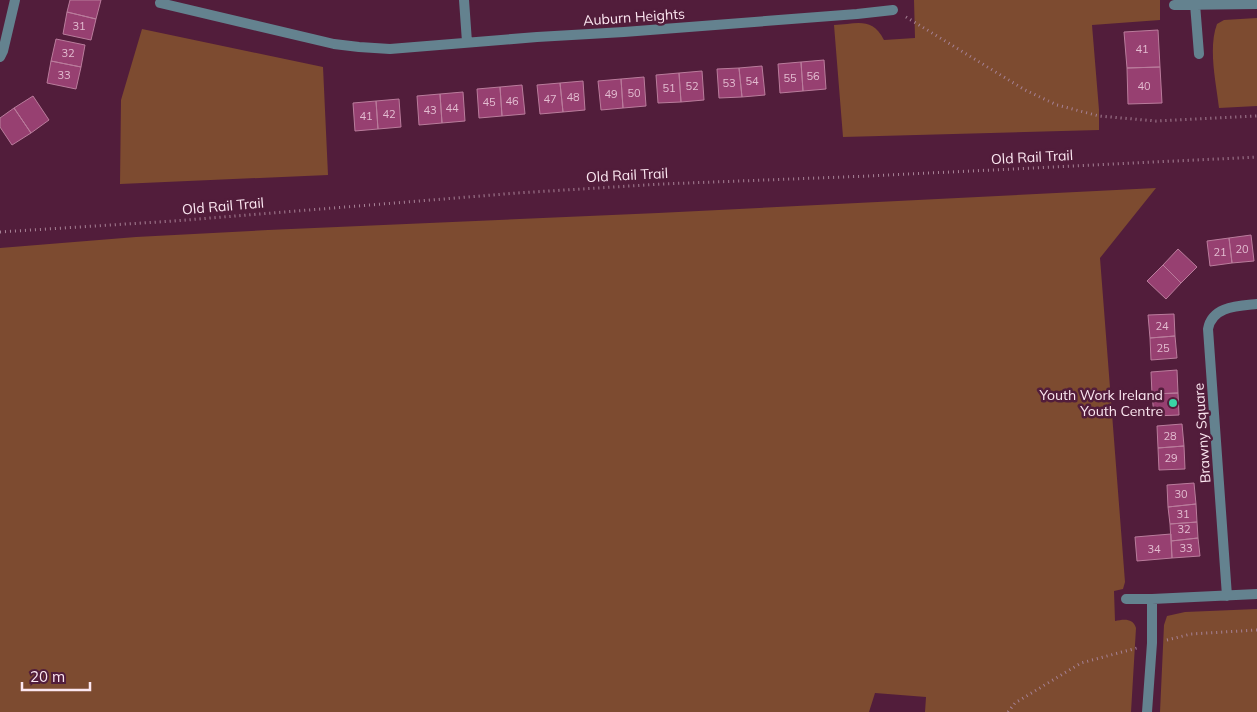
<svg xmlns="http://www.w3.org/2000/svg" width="1257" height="712" font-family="Mulish,sans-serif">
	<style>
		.green { fill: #7d4b30 }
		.building { fill: #974071; stroke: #ba7c9c }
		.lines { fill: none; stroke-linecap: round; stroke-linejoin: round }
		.path { stroke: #a78296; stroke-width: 3; stroke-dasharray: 1 4; stroke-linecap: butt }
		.minor { stroke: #64828f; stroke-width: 10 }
		.poi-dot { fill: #39d4a5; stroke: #521d3b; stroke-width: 2 }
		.labels { text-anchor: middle; stroke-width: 5; stroke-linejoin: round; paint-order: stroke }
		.number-label { font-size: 11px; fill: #e3bdd1 }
		.street-label { font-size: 14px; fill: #fce7f1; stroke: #521d3b }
		.poi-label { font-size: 14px; fill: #fce7f1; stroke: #521d3b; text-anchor: end }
	</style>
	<rect width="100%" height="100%" fill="#521d3b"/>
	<path class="green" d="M 914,0 L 1160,0 L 1160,20 L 1092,25 L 1099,110 L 1099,130 L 843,137 L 834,25 C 856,24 872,16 884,40 L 915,38 Z
		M 1257,18 L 1257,106 L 1219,108 C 1216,82 1208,48 1217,24 L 1224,20 Z
		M 142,29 L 323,67 L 328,175 L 120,184 L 121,100 Z
		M 1156,188 L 1100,258 L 1125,582 L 1123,589 L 1114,591 L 1115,621 C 1124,619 1133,618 1136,628 L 1131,712 L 925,712 L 926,697 L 875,693 L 869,712 L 0,712 L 0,248 L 136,237 L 268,230 L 658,213 Z
		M 1257,609 L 1257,712 L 1160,712 L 1164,625 L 1167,616 L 1185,612 Z"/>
	<path class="building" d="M 70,0 L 101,0 L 96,19 L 67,12 Z
		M 67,12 L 96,19 L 91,40 L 63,34 Z
		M 1158,30 L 1160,67 L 1127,68 L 1124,32 Z
		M 56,39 L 85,45 L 81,67 L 51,61 Z
		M 824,60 L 826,89 L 803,91 L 801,62 Z
		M 51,61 L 81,67 L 76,89 L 47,83 Z
		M 801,62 L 803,91 L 780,93 L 778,64 Z
		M 762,66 L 765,95 L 742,97 L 739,68 Z
		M 1160,67 L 1162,103 L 1128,104 L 1127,68 Z
		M 739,68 L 742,97 L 719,98 L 717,69 Z
		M 702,71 L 704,100 L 681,102 L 679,73 Z
		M 679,73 L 681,102 L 658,103 L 656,75 Z
		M 644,77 L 646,106 L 623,108 L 621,79 Z
		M 621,79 L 623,108 L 601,110 L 598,81 Z
		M 583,81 L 585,110 L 563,112 L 560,83 Z
		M 560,83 L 563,112 L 540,114 L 537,85 Z
		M 522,85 L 525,114 L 502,116 L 500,87 Z
		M 500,87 L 502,116 L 479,118 L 477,89 Z
		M 463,92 L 465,121 L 442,123 L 440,94 Z
		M 440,94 L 442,123 L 419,125 L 417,96 Z
		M 33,96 L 49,120 L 31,133 L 14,108 Z
		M 399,99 L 401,127 L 378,129 L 376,101 Z
		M 376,101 L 378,129 L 355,131 L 353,103 Z
		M 14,108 L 31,133 L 12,145 L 0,127 L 0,118 Z
		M 1251,235 L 1254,261 L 1232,263 L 1229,238 Z
		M 1229,238 L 1232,263 L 1210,266 L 1207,241 Z
		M 1178,249 L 1197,267 L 1181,283 L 1163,265 Z
		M 1163,265 L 1181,283 L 1166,299 L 1147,281 Z
		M 1174,314 L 1175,336 L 1150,338 L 1148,315 Z
		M 1175,336 L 1177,358 L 1151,360 L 1150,338 Z
		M 1177,370 L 1178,393 L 1152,394 L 1151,372 Z
		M 1178,393 L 1179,415 L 1154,416 L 1152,394 Z
		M 1182,424 L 1184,446 L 1158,448 L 1157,426 Z
		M 1184,446 L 1185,469 L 1159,470 L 1158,448 Z
		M 1194,483 L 1196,504 L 1168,507 L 1167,485 Z
		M 1196,504 L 1197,522 L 1170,524 L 1168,507 Z
		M 1197,522 L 1198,538 L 1171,541 L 1170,524 Z
		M 1171,534 L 1172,558 L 1137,561 L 1135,537 Z
		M 1198,538 L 1200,556 L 1172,558 L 1171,541 Z"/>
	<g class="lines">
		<path class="path" d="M 906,17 L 1025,90 L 1057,105 L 1099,116 L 1156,121 L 1257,116
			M 0,232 L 174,221 L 517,193 L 662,184 L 869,176 L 1257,157
			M 1167,640 L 1191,634 L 1257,630
			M 1008,712 L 1015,703 L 1081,663 L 1137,648"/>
		<path class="minor" d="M 464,0 L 467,42
			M 160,3 L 334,44 L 359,47 L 390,49 L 537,37 L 624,32 L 857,14 L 893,10
			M 1195,4 L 1199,54
			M 1174,5 L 1257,4
			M 0,57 L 3,51 L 15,0
			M 1227,596 L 1208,329 C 1212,306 1238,306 1257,304
			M 1126,599 L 1152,599
			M 1147,712 L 1152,643 L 1152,599 L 1257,594"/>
	</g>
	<circle class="poi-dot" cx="1173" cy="403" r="5"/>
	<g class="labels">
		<g class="number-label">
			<text x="79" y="30">31</text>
			<text x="1142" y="53">41</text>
			<text x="68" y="57">32</text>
			<text x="64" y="79">33</text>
			<text x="813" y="80">56</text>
			<text x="790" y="82">55</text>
			<text x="752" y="85">54</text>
			<text x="729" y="87">53</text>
			<text x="692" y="90">52</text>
			<text x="1144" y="90">40</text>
			<text x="669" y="92">51</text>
			<text x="634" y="97">50</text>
			<text x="611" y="98">49</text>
			<text x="573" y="101">48</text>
			<text x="550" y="103">47</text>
			<text x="512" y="105">46</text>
			<text x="489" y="106">45</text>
			<text x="452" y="112">44</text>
			<text x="430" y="114">43</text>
			<text x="389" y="118">42</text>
			<text x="366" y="120">41</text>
			<text x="1242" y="253">20</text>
			<text x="1220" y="256">21</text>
			<text x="1162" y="330">24</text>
			<text x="1163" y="352">25</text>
			<text x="1170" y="440">28</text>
			<text x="1171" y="462">29</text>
			<text x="1181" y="498">30</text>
			<text x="1183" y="518">31</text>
			<text x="1184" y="533">32</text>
			<text x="1186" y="552">33</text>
			<text x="1154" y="553">34</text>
		</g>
		<g class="street-label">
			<text transform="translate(634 17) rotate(-4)" y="5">Auburn Heights</text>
			<text transform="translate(1032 157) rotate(-3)" y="5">Old Rail Trail</text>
			<text transform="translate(627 175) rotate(-3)" y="5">Old Rail Trail</text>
			<text transform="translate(223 206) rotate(-5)" y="5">Old Rail Trail</text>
			<text transform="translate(1202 433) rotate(-94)" y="5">Brawny Square</text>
		</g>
		<g class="poi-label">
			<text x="1163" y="400">Youth Work Ireland<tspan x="1163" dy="16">Youth Centre</tspan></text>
		</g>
	</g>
	<path d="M22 682v8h68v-8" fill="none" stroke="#fce7f1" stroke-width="2.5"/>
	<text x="30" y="682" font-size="15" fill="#fce7f1" stroke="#521d3b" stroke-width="4" paint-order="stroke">20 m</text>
</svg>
